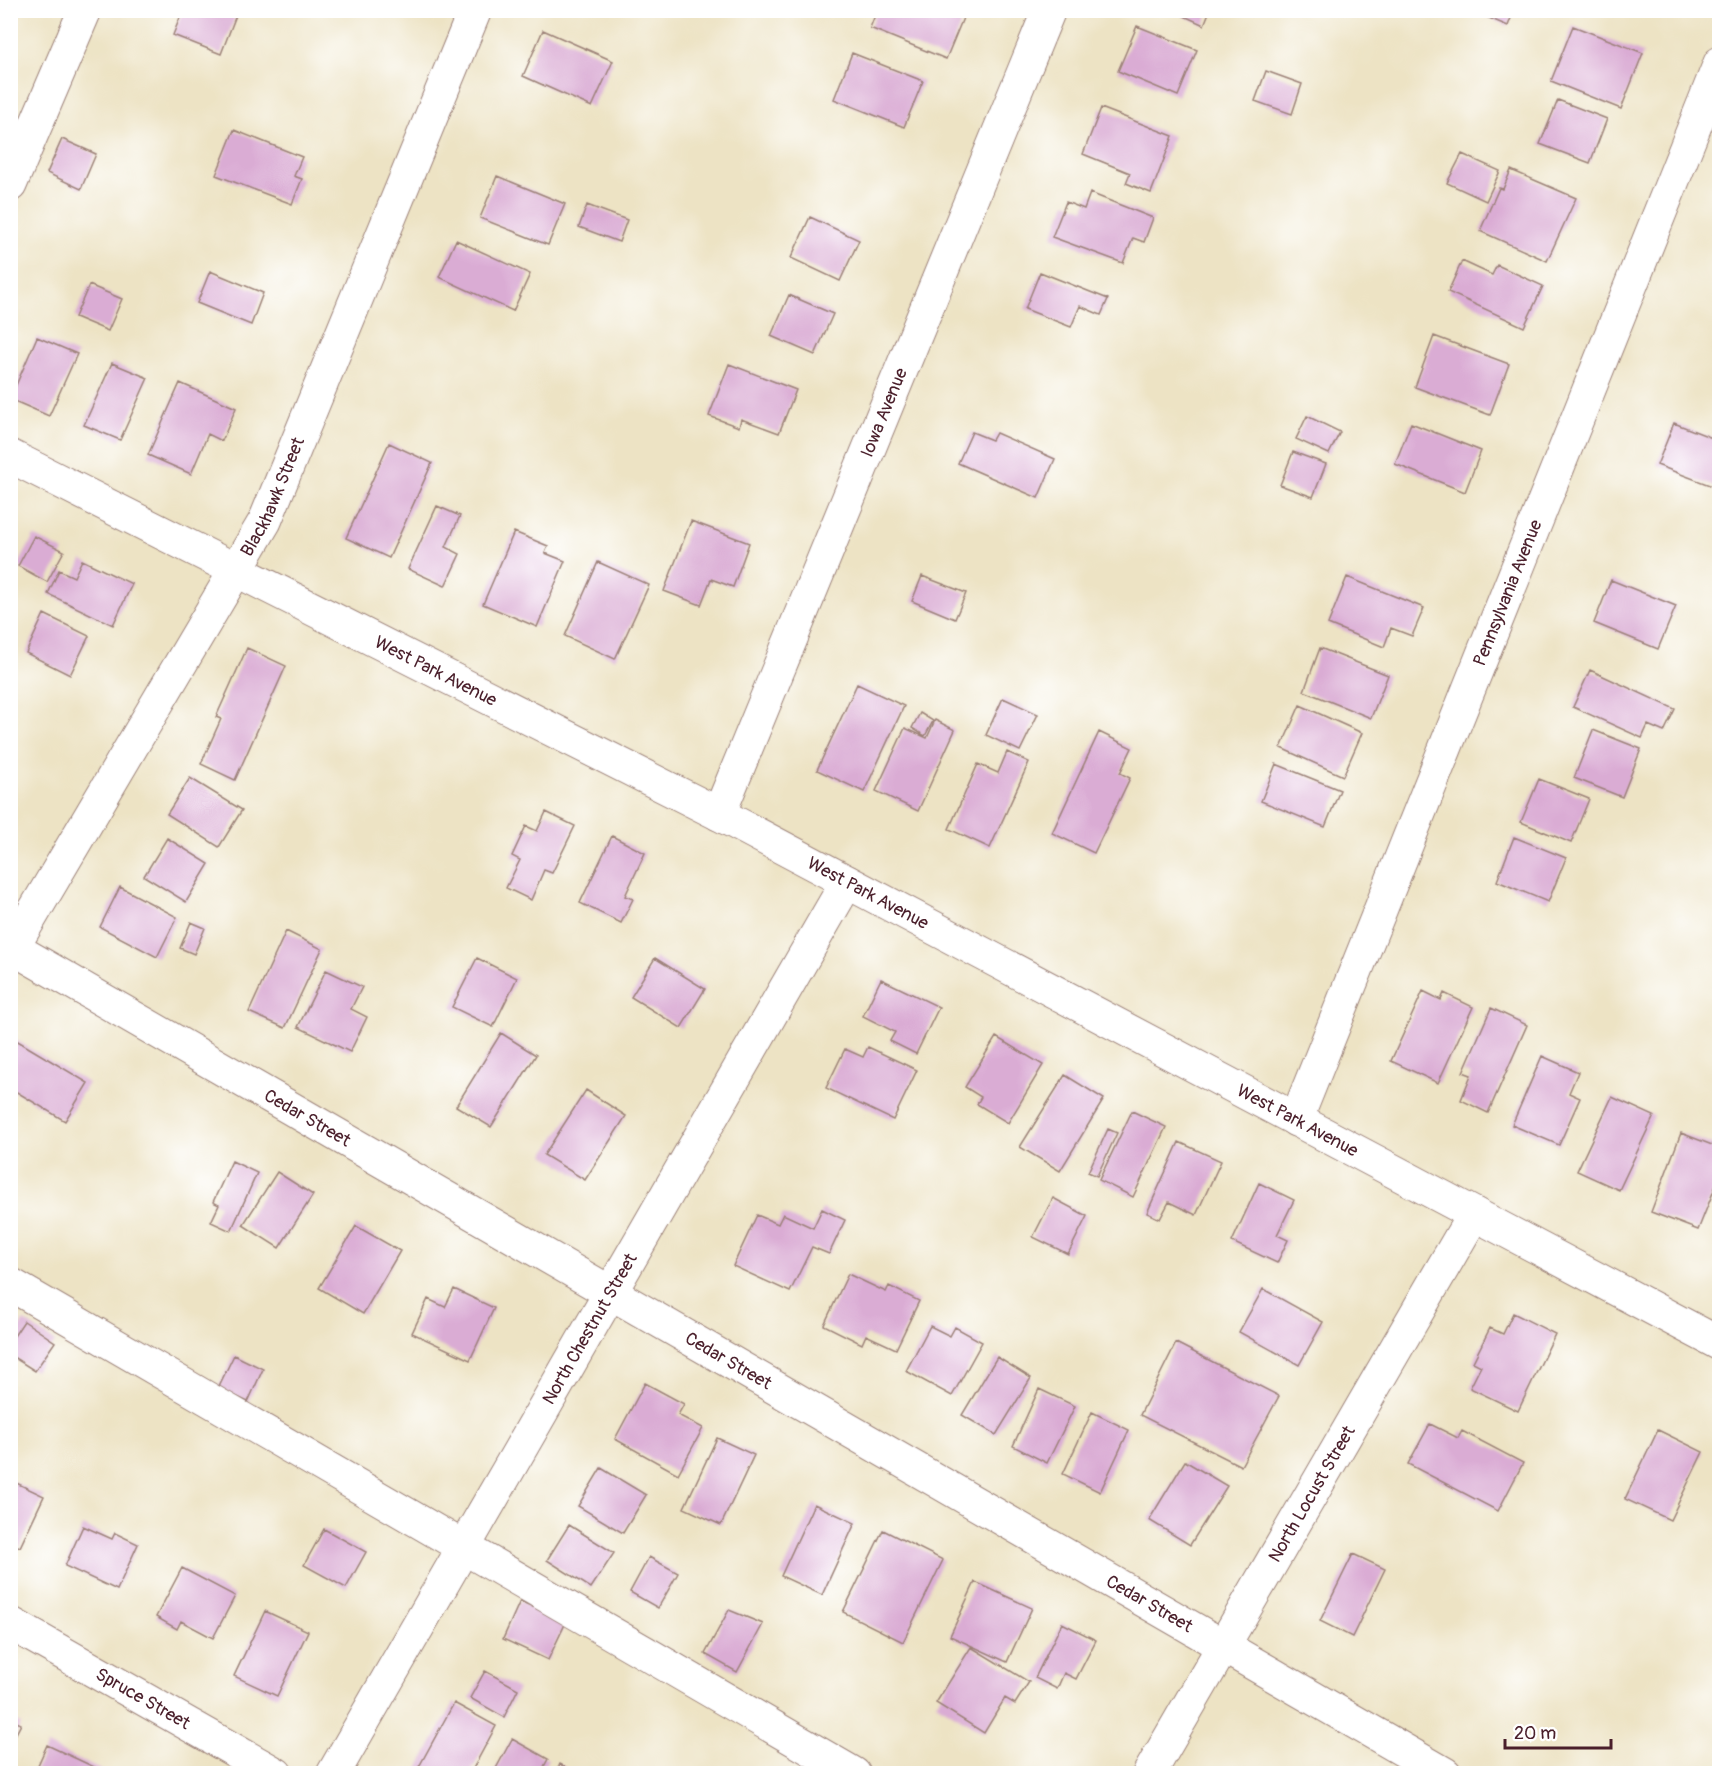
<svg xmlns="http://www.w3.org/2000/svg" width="1730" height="1784" font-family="Pangolin,sans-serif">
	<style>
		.building { fill: #daacd4 }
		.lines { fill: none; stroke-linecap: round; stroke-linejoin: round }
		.minor-casing { stroke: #9c8178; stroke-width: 35 }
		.minor { stroke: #fff; stroke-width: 33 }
		.labels { text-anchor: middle; stroke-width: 4.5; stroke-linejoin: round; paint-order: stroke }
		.street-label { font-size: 18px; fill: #4a1f2b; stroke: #fff }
	</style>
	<rect width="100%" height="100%" fill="#fff"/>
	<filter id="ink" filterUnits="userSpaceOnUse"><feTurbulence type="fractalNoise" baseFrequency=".0167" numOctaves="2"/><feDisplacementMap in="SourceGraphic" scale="12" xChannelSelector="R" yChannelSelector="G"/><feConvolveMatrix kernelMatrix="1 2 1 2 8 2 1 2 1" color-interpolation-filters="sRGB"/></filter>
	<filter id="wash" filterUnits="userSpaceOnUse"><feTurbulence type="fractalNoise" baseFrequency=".008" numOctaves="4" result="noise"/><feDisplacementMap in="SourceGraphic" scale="24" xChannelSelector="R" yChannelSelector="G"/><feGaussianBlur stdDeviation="1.35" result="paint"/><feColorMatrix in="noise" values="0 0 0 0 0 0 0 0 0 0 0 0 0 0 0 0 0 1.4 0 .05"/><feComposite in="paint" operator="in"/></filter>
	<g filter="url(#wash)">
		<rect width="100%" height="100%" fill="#ede3c4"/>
		<g id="blocks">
			<path class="building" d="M 183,10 L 238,10 L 221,54 L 173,35 Z
				M 877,10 L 944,10 L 963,18 L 946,59 L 870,28 Z
				M 1171,10 L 1210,10 L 1204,25 Z
				M 1470,10 L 1514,10 L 1508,26 Z
				M 1137,26 L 1197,50 L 1178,96 L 1118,71 Z
				M 1573,26 L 1643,53 L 1621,109 L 1551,81 Z
				M 543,30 L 613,61 L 592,107 L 523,76 Z
				M 852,53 L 923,81 L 904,127 L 834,99 Z
				M 1266,71 L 1302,84 L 1292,114 L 1255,101 Z
				M 1558,100 L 1607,119 L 1590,163 L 1540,144 Z
				M 1101,108 L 1173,136 L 1151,193 L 1126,183 L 1130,173 L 1083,154 Z
				M 234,130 L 302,157 L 294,176 L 302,179 L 292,204 L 216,175 Z
				M 62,139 L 96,154 L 81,189 L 47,173 Z
				M 1462,154 L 1500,171 L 1486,201 L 1447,183 Z
				M 1511,170 L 1576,198 L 1547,261 L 1480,231 L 1499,188 L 1503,189 Z
				M 497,176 L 565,204 L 548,245 L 480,218 Z
				M 1090,193 L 1153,218 L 1144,242 L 1133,238 L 1123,263 L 1052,237 L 1066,202 L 1084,209 Z
				M 587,205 L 627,220 L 619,242 L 579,227 Z
				M 810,217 L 859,240 L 840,281 L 791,258 Z
				M 456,240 L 530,274 L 513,311 L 439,277 Z
				M 1462,261 L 1492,275 L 1497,265 L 1543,286 L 1524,327 L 1448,292 Z
				M 210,271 L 263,293 L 251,325 L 197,303 Z
				M 1040,272 L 1108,299 L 1101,315 L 1080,306 L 1071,327 L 1025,309 Z
				M 89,285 L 122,299 L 108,331 L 75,317 Z
				M 789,295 L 833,314 L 815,355 L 771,336 Z
				M 1434,336 L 1509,364 L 1490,415 L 1415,387 Z
				M 37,337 L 77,354 L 49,416 L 10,399 Z
				M 112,363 L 148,378 L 120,440 L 84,425 Z
				M 729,364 L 796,390 L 779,433 L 741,419 L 739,427 L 709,416 Z
				M 180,383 L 236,408 L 222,441 L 208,434 L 191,474 L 148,455 Z
				M 1307,416 L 1340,432 L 1329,454 L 1296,439 Z
				M 1411,423 L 1481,451 L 1465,492 L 1395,464 Z
				M 1674,423 L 1720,441 L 1720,489 L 1657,465 Z
				M 972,432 L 992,440 L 996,433 L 1055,459 L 1038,498 L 958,463 Z
				M 389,443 L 432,463 L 389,558 L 346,538 Z
				M 1293,452 L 1326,464 L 1313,497 L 1280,485 Z
				M 437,506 L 460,516 L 446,547 L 460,554 L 445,586 L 408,569 Z
				M 691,521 L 749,543 L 733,587 L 711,579 L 701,605 L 664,591 Z
				M 514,532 L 548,546 L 545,553 L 565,561 L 537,627 L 483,604 Z
				M 34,536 L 64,551 L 47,582 L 18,566 Z
				M 82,560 L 132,584 L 113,625 L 48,594 L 59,570 L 74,577 Z
				M 598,562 L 649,585 L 615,659 L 565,636 Z
				M 922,576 L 966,593 L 955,619 L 912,601 Z
				M 1347,577 L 1424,608 L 1412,636 L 1391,628 L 1384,647 L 1328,624 Z
				M 1611,580 L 1676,606 L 1658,649 L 1594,623 Z
				M 44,614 L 89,636 L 70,675 L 26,653 Z
				M 247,648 L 286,666 L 235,780 L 201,764 L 221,719 L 216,717 Z
				M 1320,648 L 1388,675 L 1371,718 L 1304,691 Z
				M 1590,670 L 1675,709 L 1664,732 L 1648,725 L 1642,738 L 1573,707 Z
				M 857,684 L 904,706 L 864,792 L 817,770 Z
				M 1003,698 L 1038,714 L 1020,751 L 986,735 Z
				M 1300,705 L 1362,733 L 1343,776 L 1281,748 Z
				M 920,713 L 933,721 L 925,736 L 912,728 Z
				M 935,720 L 955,730 L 918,811 L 876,791 L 905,728 L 927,738 Z
				M 1593,730 L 1641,749 L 1622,797 L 1574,778 Z
				M 1099,732 L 1132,748 L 1120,773 L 1130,778 L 1094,853 L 1052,833 Z
				M 1007,752 L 1029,762 L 990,848 L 949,829 L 978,764 L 998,773 Z
				M 1276,764 L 1340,790 L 1325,827 L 1261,801 Z
				M 190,778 L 242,810 L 219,847 L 167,814 Z
				M 1539,779 L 1589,799 L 1571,843 L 1521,822 Z
				M 546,812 L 575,826 L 552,873 L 544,870 L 531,900 L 506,888 L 520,860 L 512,856 L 526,826 L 537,831 Z
				M 612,836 L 645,853 L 625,896 L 633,899 L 621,923 L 580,903 Z
				M 1514,837 L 1566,858 L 1548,902 L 1497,881 Z
				M 167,838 L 209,864 L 186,902 L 144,876 Z
				M 120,887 L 177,917 L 157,957 L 100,927 Z
				M 191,922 L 205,928 L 194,954 L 180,948 Z
				M 286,931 L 322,949 L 285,1028 L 249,1012 Z
				M 477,958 L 517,978 L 493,1027 L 452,1007 Z
				M 655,958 L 705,989 L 681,1028 L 631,997 Z
				M 326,970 L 362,987 L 351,1009 L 367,1017 L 350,1052 L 298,1027 Z
				M 881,979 L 939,1007 L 916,1054 L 890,1041 L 895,1032 L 863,1016 Z
				M 1423,991 L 1441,1000 L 1444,993 L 1473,1007 L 1438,1083 L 1391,1061 Z
				M 1491,1008 L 1527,1025 L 1488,1113 L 1461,1100 L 1471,1075 L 1463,1072 Z
				M 501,1033 L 536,1055 L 491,1127 L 456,1106 Z
				M 996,1037 L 1043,1065 L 1008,1123 L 977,1104 L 981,1097 L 965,1087 Z
				M 16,1040 L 88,1083 L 65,1121 L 10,1088 L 10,1049 Z
				M 868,1047 L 917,1070 L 893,1120 L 826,1088 L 845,1049 L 863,1057 Z
				M 1542,1056 L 1578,1072 L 1569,1093 L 1580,1098 L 1559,1145 L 1512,1125 Z
				M 1065,1075 L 1104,1099 L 1060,1171 L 1020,1147 Z
				M 586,1090 L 626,1116 L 585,1180 L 544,1155 Z
				M 1612,1097 L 1654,1116 L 1619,1190 L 1577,1171 Z
				M 1132,1111 L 1166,1127 L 1133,1197 L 1099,1180 Z
				M 1108,1129 L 1117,1133 L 1097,1176 L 1088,1172 Z
				M 1681,1133 L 1720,1148 L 1720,1175 L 1698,1230 L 1651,1212 Z
				M 1179,1142 L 1221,1161 L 1196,1215 L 1169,1202 L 1160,1219 L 1147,1213 Z
				M 232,1161 L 257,1173 L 231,1231 L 211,1222 L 219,1205 L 213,1202 Z
				M 277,1172 L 313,1195 L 279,1248 L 243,1225 Z
				M 1259,1183 L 1294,1200 L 1277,1235 L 1288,1240 L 1277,1263 L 1232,1242 Z
				M 1053,1198 L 1087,1216 L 1068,1254 L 1033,1237 Z
				M 822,1209 L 845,1220 L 829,1254 L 812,1247 L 790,1292 L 733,1266 L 757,1215 L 778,1224 L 783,1214 L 813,1228 Z
				M 356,1226 L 400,1251 L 363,1314 L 319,1288 Z
				M 848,1274 L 886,1292 L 889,1286 L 919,1301 L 896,1349 L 866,1335 L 862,1344 L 824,1325 Z
				M 454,1289 L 494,1308 L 470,1360 L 412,1333 L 428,1299 L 445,1307 Z
				M 1263,1289 L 1323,1322 L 1299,1365 L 1239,1332 Z
				M 1513,1313 L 1555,1334 L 1518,1411 L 1470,1388 L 1481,1366 L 1473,1362 L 1490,1328 L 1503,1334 Z
				M 24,1321 L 55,1342 L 35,1371 L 10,1355 L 10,1342 Z
				M 930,1326 L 950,1336 L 955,1327 L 982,1342 L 952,1396 L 906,1371 Z
				M 1176,1343 L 1279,1396 L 1241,1466 L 1140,1415 Z
				M 234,1355 L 263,1369 L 248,1402 L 218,1388 Z
				M 997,1357 L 1031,1378 L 996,1435 L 962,1415 Z
				M 645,1383 L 684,1404 L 678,1415 L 703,1428 L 678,1474 L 615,1439 Z
				M 1039,1389 L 1075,1406 L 1047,1463 L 1013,1446 Z
				M 1092,1412 L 1129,1430 L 1100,1492 L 1063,1474 Z
				M 1430,1424 L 1458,1438 L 1462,1431 L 1523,1463 L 1498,1511 L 1408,1464 Z
				M 1658,1430 L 1703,1452 L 1670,1520 L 1625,1499 Z
				M 717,1438 L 754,1455 L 721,1525 L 684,1508 Z
				M 1185,1461 L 1227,1486 L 1190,1545 L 1149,1520 Z
				M 601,1468 L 646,1495 L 623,1533 L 578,1506 Z
				M 10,1480 L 44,1496 L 20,1547 L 10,1543 Z
				M 814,1504 L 855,1523 L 822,1595 L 781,1576 Z
				M 569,1525 L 614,1553 L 591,1588 L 547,1560 Z
				M 83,1526 L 112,1539 L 115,1533 L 138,1544 L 117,1590 L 65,1566 Z
				M 324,1529 L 366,1552 L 346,1588 L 304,1565 Z
				M 883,1530 L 943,1560 L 903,1642 L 843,1612 Z
				M 1353,1554 L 1385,1569 L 1352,1637 L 1320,1621 Z
				M 649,1557 L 678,1573 L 658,1608 L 630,1592 Z
				M 182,1568 L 235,1596 L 213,1638 L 181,1621 L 177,1629 L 156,1617 Z
				M 975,1582 L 1032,1608 L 1007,1662 L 950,1636 Z
				M 520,1601 L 566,1622 L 548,1660 L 503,1639 Z
				M 729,1610 L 763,1624 L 737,1672 L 705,1654 Z
				M 265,1611 L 308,1631 L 277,1696 L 234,1676 Z
				M 1062,1623 L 1096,1640 L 1076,1679 L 1064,1673 L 1057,1689 L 1035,1678 Z
				M 971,1647 L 1029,1682 L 1015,1704 L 1005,1698 L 984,1733 L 936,1703 Z
				M 485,1671 L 518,1689 L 504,1717 L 470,1698 Z
				M 454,1703 L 496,1726 L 470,1774 L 415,1774 Z
				M 10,1719 L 21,1724 L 10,1745 Z
				M 512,1739 L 548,1759 L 540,1774 L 493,1774 Z
				M 47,1745 L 109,1774 L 34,1774 Z
				M 560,1764 L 577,1774 L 555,1774 Z"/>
		</g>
	</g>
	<g filter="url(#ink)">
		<use href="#blocks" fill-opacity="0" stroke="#9c8178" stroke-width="1.5"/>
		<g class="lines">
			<g class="minor-casing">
				<g id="minor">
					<path d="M 10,185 L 85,10"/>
					<path id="s1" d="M 10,456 L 719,814 L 1720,1344"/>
					<path id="s2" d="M 719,814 L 1049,10"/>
					<path id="s3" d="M 13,948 L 1445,1774"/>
					<path id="s4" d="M 10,952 L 265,521 L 475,10"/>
					<path id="s5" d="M 1296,1120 L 1720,63"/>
					<path d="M 10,1284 L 854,1774"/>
					<path id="s6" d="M 10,1623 L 276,1774"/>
					<path id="s7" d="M 333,1774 L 847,882"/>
					<path id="s8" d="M 1149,1774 L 1474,1214"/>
				</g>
			</g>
			<use href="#minor" class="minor"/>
		</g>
	</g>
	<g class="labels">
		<g class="street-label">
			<text dy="6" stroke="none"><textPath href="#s2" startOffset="434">Iowa Avenue</textPath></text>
			<text dy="6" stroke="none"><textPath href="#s4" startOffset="526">Blackhawk Street</textPath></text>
			<text dy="6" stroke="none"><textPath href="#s5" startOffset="568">Pennsylvania Avenue</textPath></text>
			<text dy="6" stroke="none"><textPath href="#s1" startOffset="477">West Park Avenue</textPath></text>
			<text dy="6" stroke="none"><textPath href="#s1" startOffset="963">West Park Avenue</textPath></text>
			<text dy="6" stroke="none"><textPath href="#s3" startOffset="340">Cedar Street</textPath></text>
			<text dy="6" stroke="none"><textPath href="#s1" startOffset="1449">West Park Avenue</textPath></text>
			<text dy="6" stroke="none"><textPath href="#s7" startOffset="514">North Chestnut Street</textPath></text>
			<text dy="6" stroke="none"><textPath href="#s3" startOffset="826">Cedar Street</textPath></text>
			<text dy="6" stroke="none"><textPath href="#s8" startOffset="324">North Locust Street</textPath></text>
			<text dy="6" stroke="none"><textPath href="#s3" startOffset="1312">Cedar Street</textPath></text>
			<text dy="6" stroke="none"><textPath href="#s6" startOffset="153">Spruce Street</textPath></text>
		</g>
	</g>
	<rect width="1730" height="1784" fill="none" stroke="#fff" stroke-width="36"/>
	<path d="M1505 1739v9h106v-9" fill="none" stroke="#4a1f2b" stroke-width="3"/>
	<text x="1514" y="1739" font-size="18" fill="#4a1f2b" stroke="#ffffff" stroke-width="4.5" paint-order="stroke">20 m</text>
</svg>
